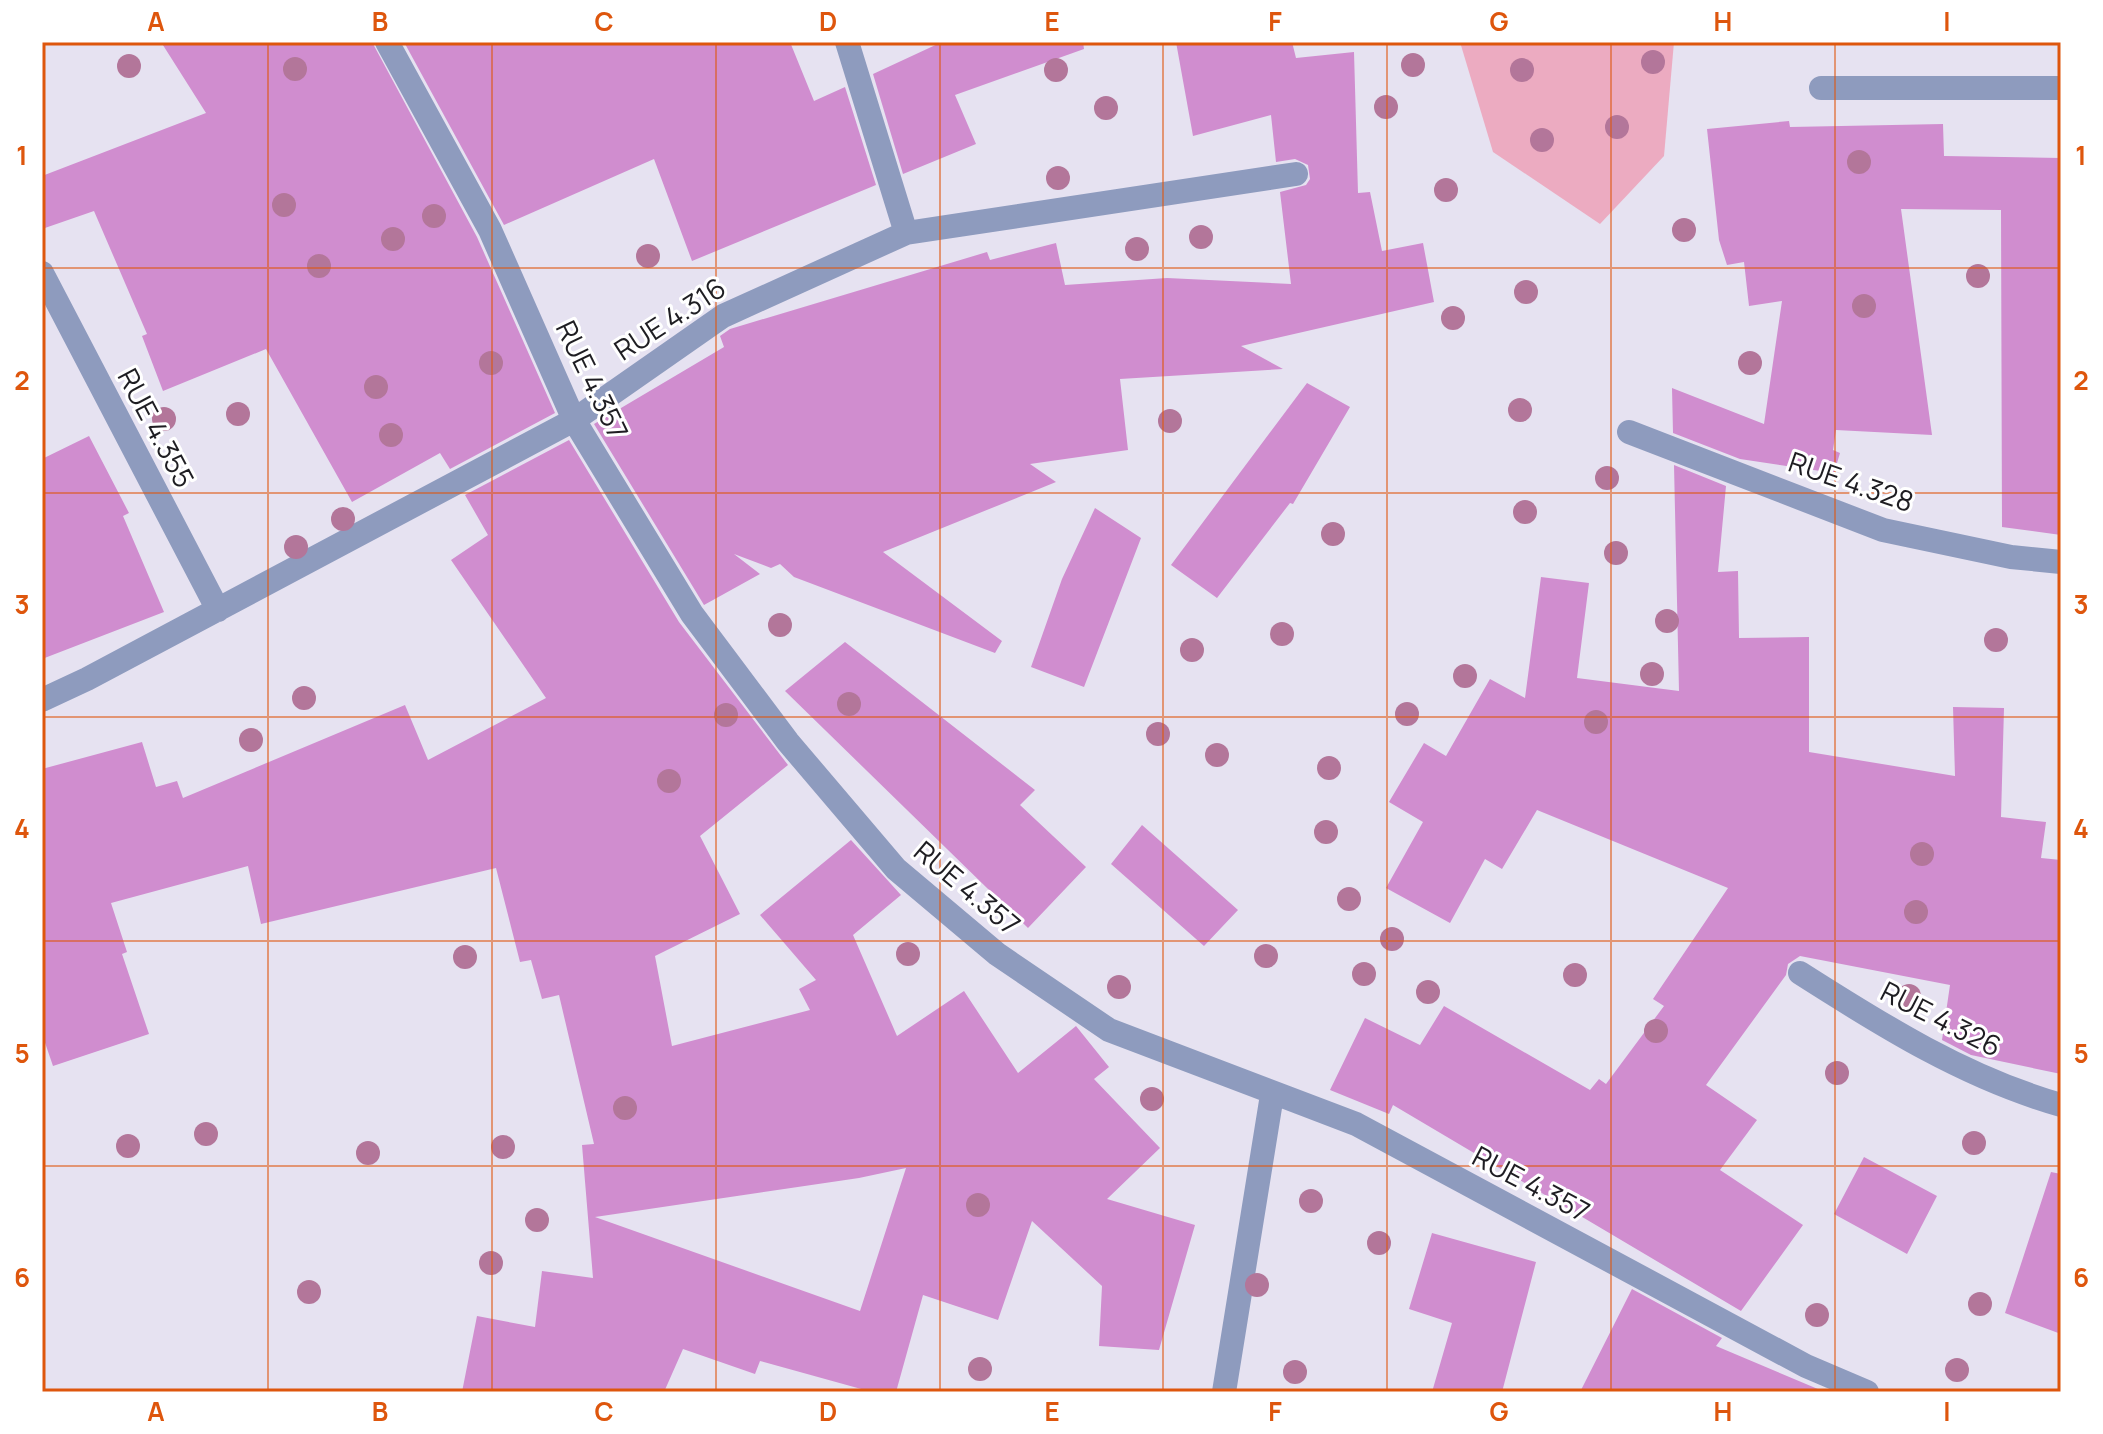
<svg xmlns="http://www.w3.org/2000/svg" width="2103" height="1434" font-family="Manrope,sans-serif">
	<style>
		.green { fill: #ecabc1 }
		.building { fill: #d08dcf; fill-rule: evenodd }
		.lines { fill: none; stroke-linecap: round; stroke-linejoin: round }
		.street { stroke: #8e9bbe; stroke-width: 24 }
		.tree { fill: #b3769a }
		.grid { fill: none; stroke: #de560d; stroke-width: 2; stroke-opacity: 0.55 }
		.labels { text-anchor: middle; stroke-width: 6; stroke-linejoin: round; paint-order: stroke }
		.street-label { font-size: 28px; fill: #1e1d22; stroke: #fff }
		.neatline { fill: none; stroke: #de560d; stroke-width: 3 }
		.grid-label { font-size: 26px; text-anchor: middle; font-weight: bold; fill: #de560d }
	</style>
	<rect width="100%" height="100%" fill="#e6e2f1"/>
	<path class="green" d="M 1460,42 L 1674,42 L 1664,156 L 1600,224 L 1493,152 Z"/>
	<path class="building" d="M 161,42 L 372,42 L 477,237 L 555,413 L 450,469 L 440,453 L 352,502 L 266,349 L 163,391 L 142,336 L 147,334 L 94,211 L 42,229 L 42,176 L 206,113 Z
		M 404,42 L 790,42 L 814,101 L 845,87 L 876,185 L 692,261 L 654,159 L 504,225 Z
		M 942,42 L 1083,42 L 1084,49 L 955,95 L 976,144 L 903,174 L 873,74 Z
		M 1176,42 L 1292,42 L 1296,58 L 1354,52 L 1358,193 L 1370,192 L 1382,251 L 1423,243 L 1434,302 L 1241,346 L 1283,369 L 1120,379 L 1128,450 L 1030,464 L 1056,482 L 883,552 L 1002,641 L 995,653 L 794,577 L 780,564 L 771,568 L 734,554 L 760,574 L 704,605 L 594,424 L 724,347 L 720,336 L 730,329 L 987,252 L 990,260 L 1056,243 L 1065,285 L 1167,278 L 1291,284 L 1280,192 L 1306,185 L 1310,179 L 1308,165 L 1295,159 L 1276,162 L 1271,115 L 1193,136 Z
		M 1789,121 L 1790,127 L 1943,124 L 1944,156 L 2061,158 L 2061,535 L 2002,527 L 2001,210 L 1901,209 L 1932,435 L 1836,430 L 1833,450 L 1840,453 L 1834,473 L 1740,459 L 1673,433 L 1672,388 L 1764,424 L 1782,301 L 1749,306 L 1744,262 L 1727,265 L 1719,240 L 1707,129 Z
		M 1307,383 L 1350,407 L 1293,504 L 1290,503 L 1217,598 L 1171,565 Z
		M 89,436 L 129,513 L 123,516 L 164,612 L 42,659 L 42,459 Z
		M 569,440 L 679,622 L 788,765 L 700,836 L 740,914 L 655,956 L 672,1046 L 810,1010 L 799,989 L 816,980 L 760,915 L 851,840 L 901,895 L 853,935 L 897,1036 L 964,991 L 1018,1073 L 1076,1026 L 1109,1067 L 1094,1079 L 1160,1148 L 1107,1199 L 1195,1225 L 1159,1350 L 1099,1346 L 1102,1286 L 1032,1221 L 998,1320 L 923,1295 L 896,1392 L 872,1392 L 760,1361 L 755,1374 L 683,1349 L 664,1392 L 462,1392 L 477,1316 L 535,1327 L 542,1271 L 593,1278 L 582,1145 L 594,1144 L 559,995 L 542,999 L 531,960 L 520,962 L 496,868 L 261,924 L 248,866 L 111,903 L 127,952 L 122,954 L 149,1034 L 53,1066 L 42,1034 L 42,769 L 142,742 L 156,787 L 177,781 L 183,798 L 405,705 L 428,760 L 546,698 L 451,560 L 488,535 L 465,495 ZM 906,1168 L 860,1311 L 595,1217 L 859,1178 Z
		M 1674,465 L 1726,486 L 1718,572 L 1738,571 L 1739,638 L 1809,637 L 1809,752 L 1955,776 L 1953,707 L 2004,708 L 2001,817 L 2046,822 L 2041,858 L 2061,860 L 2061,1074 L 1971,1055 L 1942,1040 L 1950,985 L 1800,956 L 1788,964 L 1786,975 L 1706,1085 L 1757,1120 L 1720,1170 L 1803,1225 L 1741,1311 L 1393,1105 L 1389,1114 L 1330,1090 L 1365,1018 L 1420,1045 L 1444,1006 L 1590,1090 L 1599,1079 L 1606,1084 L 1664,1006 L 1653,999 L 1728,888 L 1537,810 L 1502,869 L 1485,859 L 1450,923 L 1386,888 L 1423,822 L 1389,802 L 1424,743 L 1446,756 L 1490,679 L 1525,698 L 1541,577 L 1589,583 L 1577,678 L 1679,691 Z
		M 1095,508 L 1141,538 L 1084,687 L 1031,667 L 1062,579 Z
		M 845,642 L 1035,790 L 1020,805 L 1086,867 L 1028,928 L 785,691 Z
		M 1142,825 L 1238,910 L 1204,946 L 1111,864 Z
		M 1864,1157 L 1937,1196 L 1907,1254 L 1834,1214 Z
		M 2051,1172 L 2061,1174 L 2061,1334 L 2005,1313 Z
		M 1432,1233 L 1536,1262 L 1502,1392 L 1432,1392 L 1452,1323 L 1409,1309 Z
		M 1632,1289 L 1722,1338 L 1716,1346 L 1825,1392 L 1580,1392 Z"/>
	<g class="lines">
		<path class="street" d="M 387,42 L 490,230 L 574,420 L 692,614 L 788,742 L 896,869 L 997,954 L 1109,1030 L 1356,1124 L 1806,1366 L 1867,1392
			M 847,42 L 906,233
			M 1821,88 L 2061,88
			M 42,273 L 218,610
			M 1629,432 L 1883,530 L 2011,557 L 2061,562
			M 42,700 L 87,679 L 574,420 L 723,316 L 906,233 L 1296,174
			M 1800,973 C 1883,1026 1966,1078 2061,1105
			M 1224,1392 L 1272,1095"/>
	</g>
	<g class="tree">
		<circle cx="1653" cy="62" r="12"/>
		<circle cx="1413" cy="65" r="12"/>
		<circle cx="129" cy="66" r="12"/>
		<circle cx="295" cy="69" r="12"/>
		<circle cx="1056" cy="70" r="12"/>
		<circle cx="1522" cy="70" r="12"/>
		<circle cx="1386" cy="107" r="12"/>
		<circle cx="1106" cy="108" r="12"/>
		<circle cx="1617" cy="127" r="12"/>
		<circle cx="1542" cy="140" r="12"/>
		<circle cx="1859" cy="162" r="12"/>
		<circle cx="1058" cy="178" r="12"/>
		<circle cx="1446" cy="190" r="12"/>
		<circle cx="284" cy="205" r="12"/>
		<circle cx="434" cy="216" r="12"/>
		<circle cx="1684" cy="230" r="12"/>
		<circle cx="1201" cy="237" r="12"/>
		<circle cx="393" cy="239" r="12"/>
		<circle cx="1137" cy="249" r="12"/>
		<circle cx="648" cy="256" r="12"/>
		<circle cx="319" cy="266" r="12"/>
		<circle cx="1978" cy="276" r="12"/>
		<circle cx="1526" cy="292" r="12"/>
		<circle cx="1864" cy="306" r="12"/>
		<circle cx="1453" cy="318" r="12"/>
		<circle cx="491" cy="363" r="12"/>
		<circle cx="1750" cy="363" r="12"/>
		<circle cx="376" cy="387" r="12"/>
		<circle cx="1520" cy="410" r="12"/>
		<circle cx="238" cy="414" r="12"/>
		<circle cx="164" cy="419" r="12"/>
		<circle cx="1170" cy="421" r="12"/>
		<circle cx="391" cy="435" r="12"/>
		<circle cx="1607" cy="478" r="12"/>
		<circle cx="1525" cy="512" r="12"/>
		<circle cx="343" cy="519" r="12"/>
		<circle cx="1333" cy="534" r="12"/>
		<circle cx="296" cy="547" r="12"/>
		<circle cx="1616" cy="553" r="12"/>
		<circle cx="1667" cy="621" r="12"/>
		<circle cx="780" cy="625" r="12"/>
		<circle cx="1282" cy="634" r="12"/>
		<circle cx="1996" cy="640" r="12"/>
		<circle cx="1192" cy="650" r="12"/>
		<circle cx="1652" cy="674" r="12"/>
		<circle cx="1465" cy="676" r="12"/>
		<circle cx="304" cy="698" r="12"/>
		<circle cx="849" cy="704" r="12"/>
		<circle cx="1407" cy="714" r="12"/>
		<circle cx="726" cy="715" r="12"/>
		<circle cx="1596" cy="722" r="12"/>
		<circle cx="1158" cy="734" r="12"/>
		<circle cx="251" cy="740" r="12"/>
		<circle cx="1217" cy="755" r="12"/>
		<circle cx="1329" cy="768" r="12"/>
		<circle cx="669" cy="781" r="12"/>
		<circle cx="1326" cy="832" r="12"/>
		<circle cx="1922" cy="854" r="12"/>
		<circle cx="1349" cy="899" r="12"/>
		<circle cx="1916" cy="912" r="12"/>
		<circle cx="1392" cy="939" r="12"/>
		<circle cx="908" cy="954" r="12"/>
		<circle cx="1266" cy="956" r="12"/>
		<circle cx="465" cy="957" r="12"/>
		<circle cx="1364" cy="974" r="12"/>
		<circle cx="1575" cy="975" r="12"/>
		<circle cx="1119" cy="987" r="12"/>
		<circle cx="1428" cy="992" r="12"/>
		<circle cx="1909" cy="996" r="12"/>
		<circle cx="1656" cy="1031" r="12"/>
		<circle cx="1837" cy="1073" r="12"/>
		<circle cx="1152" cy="1099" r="12"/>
		<circle cx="625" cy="1108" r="12"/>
		<circle cx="206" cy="1134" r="12"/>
		<circle cx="1974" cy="1143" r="12"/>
		<circle cx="128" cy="1146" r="12"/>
		<circle cx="503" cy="1147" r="12"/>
		<circle cx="368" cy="1153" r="12"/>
		<circle cx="1311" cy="1201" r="12"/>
		<circle cx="978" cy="1205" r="12"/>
		<circle cx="537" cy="1220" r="12"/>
		<circle cx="1379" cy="1243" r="12"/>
		<circle cx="491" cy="1263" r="12"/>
		<circle cx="1257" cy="1285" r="12"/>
		<circle cx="309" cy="1292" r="12"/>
		<circle cx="1980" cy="1304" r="12"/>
		<circle cx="1817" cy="1315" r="12"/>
		<circle cx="980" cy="1369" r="12"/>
		<circle cx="1957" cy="1370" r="12"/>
		<circle cx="1295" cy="1372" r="12"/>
	</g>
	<path class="grid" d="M 268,42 L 268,1392M 492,42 L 492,1392M 716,42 L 716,1392M 940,42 L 940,1392M 1163,42 L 1163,1392M 1387,42 L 1387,1392M 1611,42 L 1611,1392M 1835,42 L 1835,1392M 42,268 L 2061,268M 42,493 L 2061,493M 42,717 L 2061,717M 42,941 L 2061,941M 42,1166 L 2061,1166"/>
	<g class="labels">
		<g class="street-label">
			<text transform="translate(670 319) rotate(-33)" y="10">RUE 4.316</text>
			<text transform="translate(592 380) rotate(64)" y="10">RUE 4.357</text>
			<text transform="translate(156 428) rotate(62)" y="10">RUE 4.355</text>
			<text transform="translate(1851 482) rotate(19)" y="10">RUE 4.328</text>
			<text transform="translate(967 888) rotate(40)" y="10">RUE 4.357</text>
			<text transform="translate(1941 1019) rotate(27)" y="10">RUE 4.326</text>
			<text transform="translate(1531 1184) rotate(28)" y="10">RUE 4.357</text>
		</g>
	</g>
	<rect width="2103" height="1434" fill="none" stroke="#ffffff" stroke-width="88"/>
	<rect x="44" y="44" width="2015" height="1346" class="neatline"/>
	<g class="grid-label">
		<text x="156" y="31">A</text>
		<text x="380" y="31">B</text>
		<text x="604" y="31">C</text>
		<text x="828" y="31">D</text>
		<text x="1052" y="31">E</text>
		<text x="1275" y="31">F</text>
		<text x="1499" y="31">G</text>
		<text x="1723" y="31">H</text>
		<text x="1947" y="31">I</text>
		<text x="22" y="165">1</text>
		<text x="2081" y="165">1</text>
		<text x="22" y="390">2</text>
		<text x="2081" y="390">2</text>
		<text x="22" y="614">3</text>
		<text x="2081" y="614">3</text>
		<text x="22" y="838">4</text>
		<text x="2081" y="838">4</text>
		<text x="22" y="1063">5</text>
		<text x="2081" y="1063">5</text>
		<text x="22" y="1287">6</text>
		<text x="2081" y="1287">6</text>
		<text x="156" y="1421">A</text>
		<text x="380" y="1421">B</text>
		<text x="604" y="1421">C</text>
		<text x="828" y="1421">D</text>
		<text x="1052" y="1421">E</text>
		<text x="1275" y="1421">F</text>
		<text x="1499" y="1421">G</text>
		<text x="1723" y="1421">H</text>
		<text x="1947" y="1421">I</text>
	</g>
</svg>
